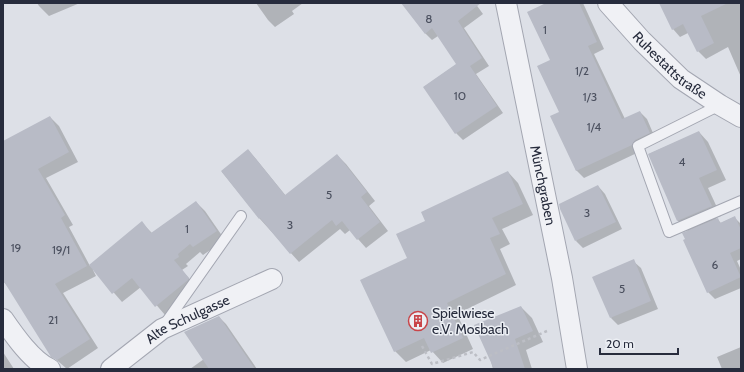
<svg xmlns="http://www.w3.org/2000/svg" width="744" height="372" font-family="Cabin,sans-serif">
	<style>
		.shadow { fill: #0003 }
		.building { fill: #b8bbc6 }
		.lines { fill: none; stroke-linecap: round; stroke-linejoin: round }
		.service-casing { stroke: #a3a6b1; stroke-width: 12 }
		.minor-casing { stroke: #a3a6b1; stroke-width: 22 }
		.path { stroke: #bcbec5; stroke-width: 2.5; stroke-dasharray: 3 3; stroke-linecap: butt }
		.service { stroke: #f0f1f5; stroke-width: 10 }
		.minor { stroke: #f0f1f5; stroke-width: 20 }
		.labels { text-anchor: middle; stroke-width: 3; stroke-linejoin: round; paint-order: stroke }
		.number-label { font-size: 12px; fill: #4b505f }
		.street-label { font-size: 14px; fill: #272c3d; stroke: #eceff4 }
		.poi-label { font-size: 14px; fill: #272c3d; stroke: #eceff4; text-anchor: start }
	</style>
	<rect width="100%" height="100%" fill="#dde0e7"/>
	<path class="shadow" d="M 37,3 L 80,3 L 49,16 L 39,6 Z
		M 256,3 L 303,3 L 292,11 L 294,14 L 275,27 L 268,20 Z
		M 402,3 L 475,3 L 483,14 L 464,28 L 489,66 L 476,74 L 503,113 L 463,140 L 456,133 L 424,87 L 457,64 L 438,36 L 432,40 L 425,33 Z
		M 548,3 L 583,3 L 604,49 L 594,54 L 625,119 L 640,112 L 647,119 L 656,140 L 639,152 L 584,178 L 576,170 L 560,112 L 551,60 Z
		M 660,3 L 741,3 L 741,77 L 728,47 L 706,59 L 698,51 L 688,33 L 680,37 L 673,29 Z
		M 50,117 L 59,126 L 78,162 L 46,178 L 73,225 L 69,227 L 90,266 L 142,223 L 152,233 L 196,202 L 205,211 L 225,240 L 203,255 L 200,252 L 186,264 L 188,266 L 182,270 L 197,288 L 165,315 L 141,287 L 122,302 L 94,270 L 93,270 L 96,276 L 63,293 L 98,348 L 67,369 L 52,356 L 9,288 L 3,281 L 3,142 Z
		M 699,132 L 708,142 L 726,180 L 708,188 L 721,216 L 716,218 L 721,223 L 734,217 L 741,224 L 741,259 L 737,261 L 741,270 L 741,288 L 715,299 L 708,292 L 686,239 L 689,232 L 678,221 L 649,154 Z
		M 248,150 L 256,159 L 286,196 L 337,155 L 346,164 L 375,201 L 369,206 L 388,231 L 366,248 L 350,230 L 345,234 L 340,229 L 299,262 L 260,219 L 222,172 Z
		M 508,172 L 518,183 L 533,215 L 502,229 L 510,244 L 500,249 L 516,285 L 457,314 L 473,349 L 443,363 L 431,350 L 406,362 L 395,351 L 408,258 L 427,221 Z
		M 598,186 L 605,194 L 622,229 L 583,248 L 576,241 Z
		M 633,261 L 641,268 L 658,309 L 618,325 L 611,318 Z
		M 521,307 L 532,318 L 543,342 L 526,350 L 532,369 L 493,369 L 489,354 Z
		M 219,317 L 226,324 L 257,369 L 190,369 L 204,359 Z
		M 741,347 L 741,369 L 722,369 L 717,357 Z
		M 3,352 L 14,369 L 3,369 Z"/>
	<path class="building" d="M 401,3 L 481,3 L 458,21 L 482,58 L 470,66 L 497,106 L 455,134 L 423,87 L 456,64 L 432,28 L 425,34 Z
		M 546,3 L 579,3 L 597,42 L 588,46 L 622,119 L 640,111 L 650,133 L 635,140 L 632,145 L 576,171 L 550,116 L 559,112 L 537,66 L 550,60 L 527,12 Z
		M 659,3 L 728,3 L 701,16 L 714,43 L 697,52 L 683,24 L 672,30 Z
		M 50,116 L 69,152 L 38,169 L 65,215 L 61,218 L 87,266 L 55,284 L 90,339 L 57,360 L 51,357 L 3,280 L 3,141 Z
		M 699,131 L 717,170 L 699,178 L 712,206 L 677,221 L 648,154 Z
		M 248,149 L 285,195 L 337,154 L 367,192 L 361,197 L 380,222 L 357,240 L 342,221 L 336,226 L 332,220 L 290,254 L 260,218 L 259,219 L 221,171 Z
		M 508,171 L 523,204 L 492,218 L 500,234 L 490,238 L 506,274 L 447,303 L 463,338 L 431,353 L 424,338 L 394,352 L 360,280 L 407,258 L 396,234 L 425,221 L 421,212 Z
		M 598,185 L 616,222 L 575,241 L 560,209 L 559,204 Z
		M 196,201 L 217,231 L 193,247 L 190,244 L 178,254 L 179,257 L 174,260 L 189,278 L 188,280 L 155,307 L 132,278 L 112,294 L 89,265 L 142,221 L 151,233 Z
		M 735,216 L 741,230 L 741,248 L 730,253 L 741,277 L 707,293 L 683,240 L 685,239 L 682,233 L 718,218 L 720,223 Z
		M 634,259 L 651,301 L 610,318 L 592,277 Z
		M 521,306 L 533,331 L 515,339 L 525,369 L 494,369 L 474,325 Z
		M 219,316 L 240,347 L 255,369 L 209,369 L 184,332 Z"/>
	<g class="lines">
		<g class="service-casing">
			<path id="service" d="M 720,105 L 638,146 L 669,232 L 741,201
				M 165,324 L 241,216"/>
		</g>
		<g class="minor-casing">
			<g id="minor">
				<path id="s1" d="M 506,3 L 562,278 L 577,369"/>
				<path id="s2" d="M 608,3 L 642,41 L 681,79 L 720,105 L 741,117"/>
				<path d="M 3,319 C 14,335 32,361 50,369"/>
				<path id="s3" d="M 111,369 L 162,329 L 272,279"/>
			</g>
		</g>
		<path class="path" d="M 422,346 L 432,364 L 473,352 L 480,360 L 547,331"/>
		<use href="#service" class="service"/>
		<use href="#minor" class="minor"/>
	</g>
	<defs>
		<g id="building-ring" transform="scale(1)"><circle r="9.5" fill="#eceff4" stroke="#c94549" stroke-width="1.5"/><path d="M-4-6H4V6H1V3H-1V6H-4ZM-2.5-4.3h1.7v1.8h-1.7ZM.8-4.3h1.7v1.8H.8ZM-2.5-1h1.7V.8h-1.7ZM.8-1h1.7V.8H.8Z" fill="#c94549"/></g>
	</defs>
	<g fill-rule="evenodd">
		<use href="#building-ring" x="418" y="321"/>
	</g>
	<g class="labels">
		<g class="number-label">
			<text x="429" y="23">8</text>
			<text x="545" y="34">1</text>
			<text x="582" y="75">1/2</text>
			<text x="460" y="100">10</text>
			<text x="590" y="101">1/3</text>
			<text x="594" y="131">1/4</text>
			<text x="682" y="166">4</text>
			<text x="329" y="199">5</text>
			<text x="587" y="217">3</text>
			<text x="290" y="229">3</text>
			<text x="187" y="233">1</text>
			<text x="16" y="252">19</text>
			<text x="61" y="254">19/1</text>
			<text x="715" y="269">6</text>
			<text x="622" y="293">5</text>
			<text x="53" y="324">21</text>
		</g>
		<g class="street-label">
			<text dy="5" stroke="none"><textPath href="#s2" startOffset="88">Ruhestattstraße</textPath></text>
			<text dy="5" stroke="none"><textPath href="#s1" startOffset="186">Münchgraben</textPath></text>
			<text dy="5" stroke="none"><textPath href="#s3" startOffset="92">Alte Schulgasse</textPath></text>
		</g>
		<g class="poi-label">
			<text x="432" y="318">Spielwiese<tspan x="432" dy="16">e.V. Mosbach</tspan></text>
		</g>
	</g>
	<rect width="744" height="372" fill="none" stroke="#272c3d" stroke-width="8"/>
	<path d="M600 348v6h78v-6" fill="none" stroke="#272c3d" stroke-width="2"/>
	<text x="606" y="348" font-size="12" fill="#272c3d" stroke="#eceff4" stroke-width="3" paint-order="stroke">20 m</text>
</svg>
